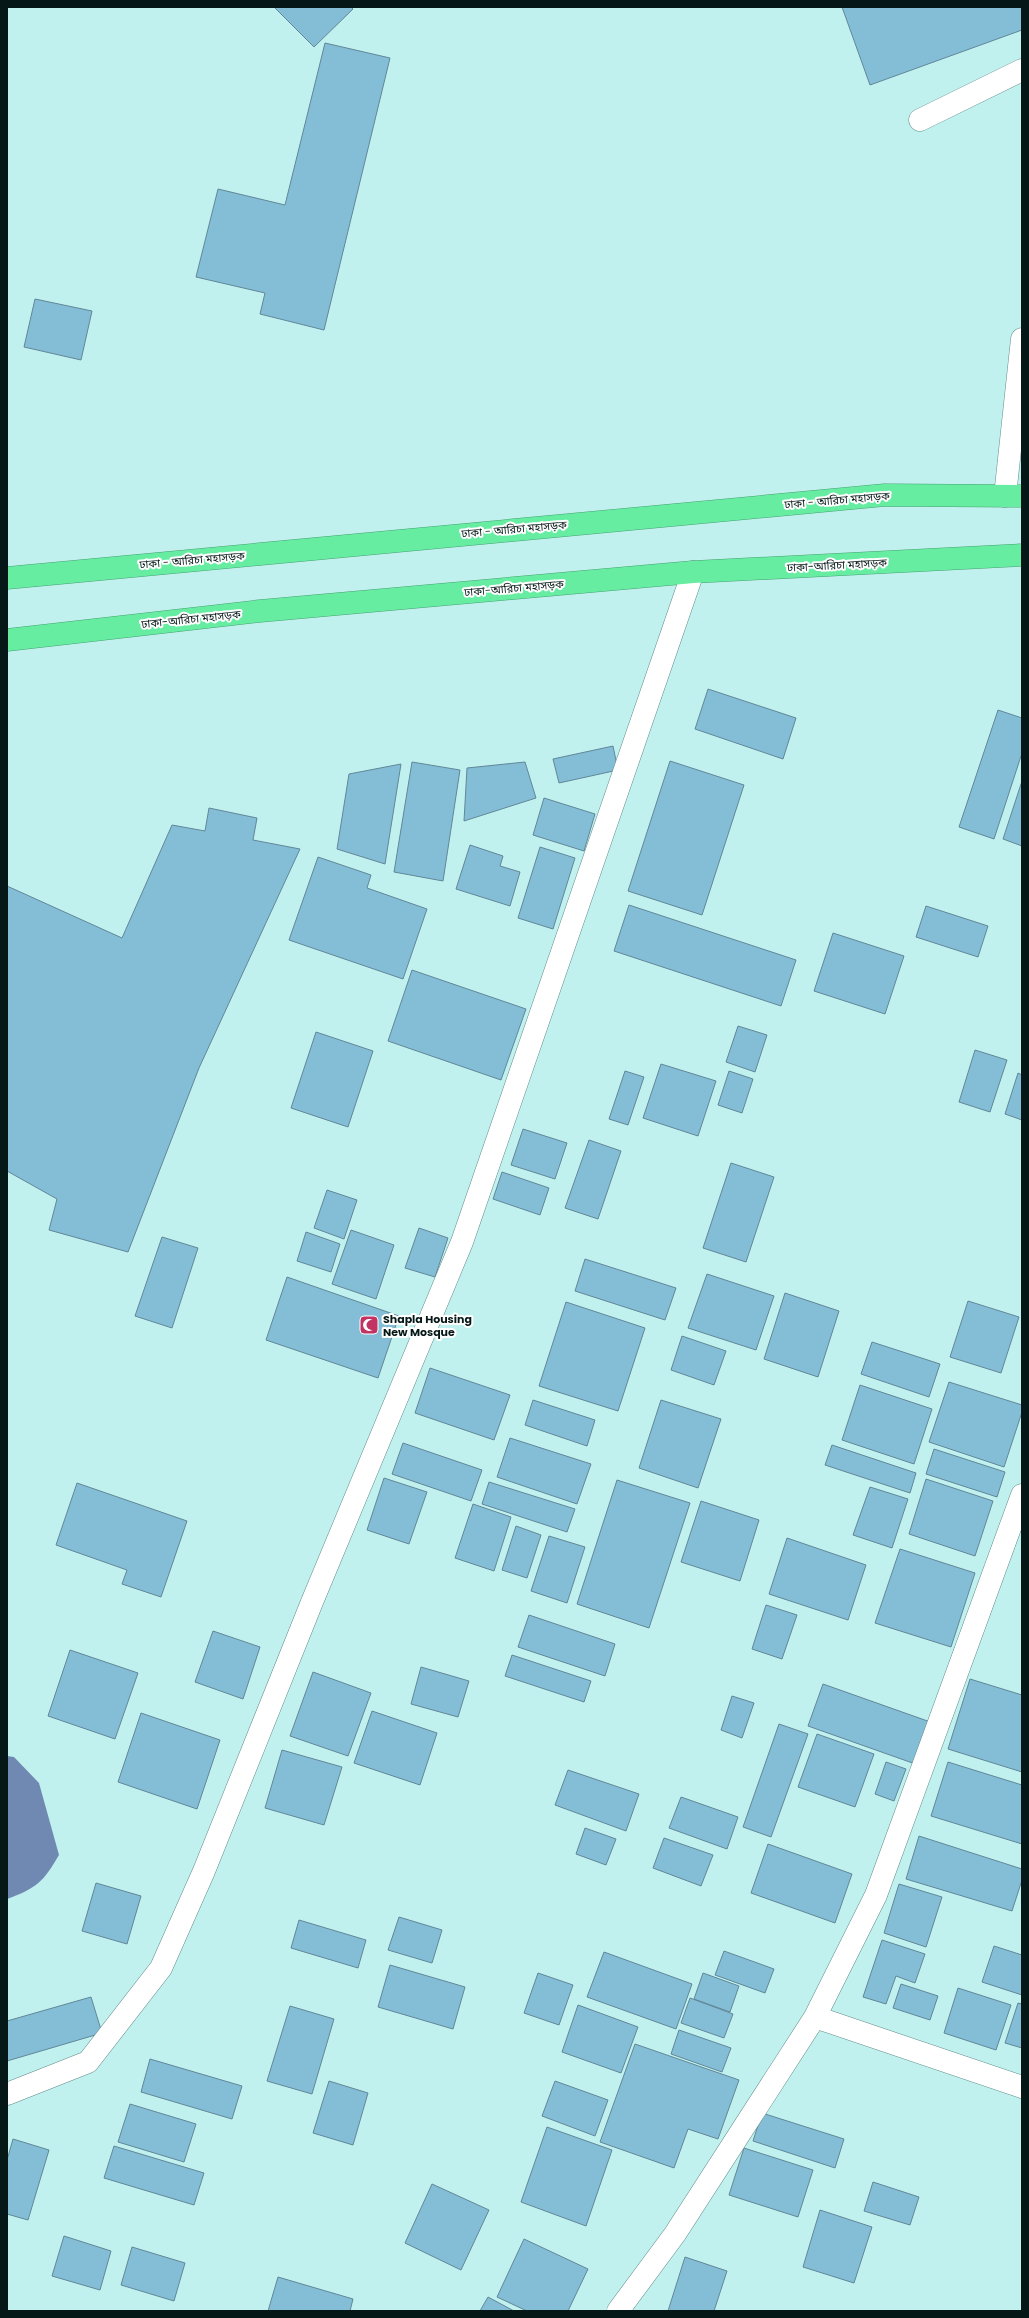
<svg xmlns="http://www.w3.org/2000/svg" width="1029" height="2318" font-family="Poppins,'Noto Sans Bengali',sans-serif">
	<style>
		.water { fill: #7089b3 }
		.building { fill: #83bed6; stroke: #618798 }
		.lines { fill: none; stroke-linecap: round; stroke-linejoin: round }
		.minor-casing { stroke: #608d8a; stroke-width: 23 }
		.highway-casing { stroke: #45a271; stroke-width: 23 }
		.minor { stroke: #fff; stroke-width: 22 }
		.highway { stroke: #67eda2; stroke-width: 22 }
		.labels { text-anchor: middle; stroke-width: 4; stroke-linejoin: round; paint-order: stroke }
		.street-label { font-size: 11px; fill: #051716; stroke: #fff }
		.poi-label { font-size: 11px; font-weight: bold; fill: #051716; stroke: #fff; text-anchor: start }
	</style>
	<rect width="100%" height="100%" fill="#c1f1ee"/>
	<path class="water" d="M 7,1756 L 14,1757 L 39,1783 L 59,1855 C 43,1882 37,1888 7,1899 Z"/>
	<path class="building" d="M 274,7 L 351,7 L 353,9 L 314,47 Z
		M 842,7 L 1022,7 L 1022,30 L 870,85 Z
		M 325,43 L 390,58 L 324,330 L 260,314 L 265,293 L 196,277 L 218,189 L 285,205 Z
		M 35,299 L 92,311 L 81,360 L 24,347 Z
		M 708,689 L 796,718 L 783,759 L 695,729 Z
		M 998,710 L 1022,718 L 1022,753 L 994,839 L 959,827 Z
		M 613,746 L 618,770 L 559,783 L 553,759 Z
		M 670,761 L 744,785 L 702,915 L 628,891 Z
		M 412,762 L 460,770 L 443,881 L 394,872 Z
		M 525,762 L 536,798 L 464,821 L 467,768 Z
		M 401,764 L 385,864 L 337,849 L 349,774 Z
		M 1022,781 L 1022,846 L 1003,839 Z
		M 544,798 L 595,814 L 584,851 L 533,835 Z
		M 209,808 L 257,818 L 253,840 L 300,849 L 199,1068 L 128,1252 L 49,1230 L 57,1199 L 7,1171 L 7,886 L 122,938 L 172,825 L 205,831 Z
		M 470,845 L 503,856 L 500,866 L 520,872 L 510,906 L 456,889 Z
		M 540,847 L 575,858 L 553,929 L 518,918 Z
		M 318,857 L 371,875 L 367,888 L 427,909 L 403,979 L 289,940 Z
		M 629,905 L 796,960 L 781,1006 L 614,951 Z
		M 926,906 L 988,926 L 978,957 L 916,937 Z
		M 833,933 L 904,956 L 885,1014 L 814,991 Z
		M 412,970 L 526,1009 L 501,1080 L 388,1041 Z
		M 738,1026 L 767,1035 L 755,1072 L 726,1062 Z
		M 316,1032 L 373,1051 L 348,1127 L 291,1108 Z
		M 975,1050 L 1007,1060 L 990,1112 L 959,1102 Z
		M 661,1064 L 716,1081 L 698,1136 L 643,1118 Z
		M 625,1071 L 644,1077 L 628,1125 L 609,1119 Z
		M 729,1071 L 753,1079 L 742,1113 L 718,1105 Z
		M 1018,1073 L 1022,1075 L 1022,1120 L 1005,1114 Z
		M 523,1129 L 567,1143 L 555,1179 L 511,1165 Z
		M 589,1140 L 621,1151 L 598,1219 L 565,1208 Z
		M 731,1163 L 774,1177 L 746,1262 L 703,1248 Z
		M 502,1172 L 549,1188 L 540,1215 L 493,1199 Z
		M 327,1190 L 357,1200 L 344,1239 L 314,1228 Z
		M 419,1228 L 448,1238 L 435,1277 L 405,1268 Z
		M 351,1230 L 394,1245 L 376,1299 L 332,1284 Z
		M 306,1232 L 340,1244 L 331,1272 L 297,1261 Z
		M 162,1237 L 198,1248 L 172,1328 L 135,1316 Z
		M 585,1259 L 676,1288 L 665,1320 L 575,1291 Z
		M 707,1274 L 774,1296 L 756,1350 L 688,1328 Z
		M 287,1277 L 399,1316 L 378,1378 L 266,1340 Z
		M 785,1293 L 839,1311 L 818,1377 L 764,1359 Z
		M 968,1301 L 1019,1317 L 1001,1373 L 950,1357 Z
		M 566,1302 L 645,1328 L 618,1411 L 539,1386 Z
		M 682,1336 L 726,1351 L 714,1385 L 671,1370 Z
		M 872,1342 L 940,1364 L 929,1397 L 861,1374 Z
		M 430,1368 L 510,1395 L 494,1440 L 415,1413 Z
		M 949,1382 L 1022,1405 L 1022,1412 L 1004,1467 L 929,1442 Z
		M 860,1385 L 932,1409 L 914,1464 L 842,1440 Z
		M 533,1400 L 595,1420 L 587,1446 L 525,1425 Z
		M 661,1400 L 721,1419 L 698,1488 L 639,1468 Z
		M 510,1438 L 591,1464 L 577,1504 L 497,1477 Z
		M 403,1443 L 482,1470 L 471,1501 L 392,1474 Z
		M 832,1445 L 916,1473 L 910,1493 L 825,1465 Z
		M 934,1449 L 1005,1472 L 997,1497 L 926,1474 Z
		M 384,1478 L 427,1492 L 409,1544 L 367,1530 Z
		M 926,1479 L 993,1501 L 975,1556 L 909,1534 Z
		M 617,1480 L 690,1503 L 649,1628 L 577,1604 Z
		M 489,1482 L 575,1509 L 567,1532 L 482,1504 Z
		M 77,1483 L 187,1521 L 161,1597 L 122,1584 L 127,1570 L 56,1545 Z
		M 870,1487 L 908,1499 L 892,1548 L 853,1535 Z
		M 701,1501 L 759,1520 L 740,1581 L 681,1562 Z
		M 473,1504 L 511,1517 L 494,1571 L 455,1558 Z
		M 516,1526 L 541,1535 L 527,1578 L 502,1570 Z
		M 549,1536 L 585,1547 L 567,1603 L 531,1591 Z
		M 787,1538 L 866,1565 L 848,1620 L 769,1594 Z
		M 900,1549 L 975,1573 L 951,1647 L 875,1623 Z
		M 766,1605 L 797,1615 L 782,1659 L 752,1649 Z
		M 529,1615 L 615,1644 L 605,1676 L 518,1647 Z
		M 213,1631 L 260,1647 L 243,1699 L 195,1682 Z
		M 70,1650 L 138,1673 L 115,1739 L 48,1716 Z
		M 512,1655 L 591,1681 L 584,1702 L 505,1676 Z
		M 421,1667 L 469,1681 L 458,1717 L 411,1704 Z
		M 313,1672 L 371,1693 L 348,1756 L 290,1736 Z
		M 970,1679 L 1022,1695 L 1022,1772 L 948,1749 Z
		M 823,1684 L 936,1724 L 921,1766 L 808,1726 Z
		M 732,1696 L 754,1703 L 742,1738 L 721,1730 Z
		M 372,1711 L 437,1733 L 420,1785 L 354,1763 Z
		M 141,1713 L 220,1740 L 197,1809 L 118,1782 Z
		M 779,1724 L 808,1734 L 771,1837 L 743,1827 Z
		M 817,1734 L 874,1754 L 855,1807 L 798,1787 Z
		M 282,1750 L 342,1767 L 324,1825 L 265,1808 Z
		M 886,1762 L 906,1769 L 894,1801 L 875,1794 Z
		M 948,1762 L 1022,1785 L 1022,1844 L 931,1816 Z
		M 568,1770 L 639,1794 L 626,1831 L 555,1805 Z
		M 681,1797 L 738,1817 L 727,1849 L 669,1828 Z
		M 585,1828 L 616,1839 L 606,1865 L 576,1854 Z
		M 919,1836 L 1022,1869 L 1022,1880 L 1012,1911 L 906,1879 Z
		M 664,1838 L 713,1855 L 701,1886 L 653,1868 Z
		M 768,1844 L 852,1874 L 835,1923 L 751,1893 Z
		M 96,1883 L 141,1896 L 127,1944 L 82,1931 Z
		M 899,1884 L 942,1897 L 926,1947 L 884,1933 Z
		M 399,1917 L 442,1930 L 432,1963 L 388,1950 Z
		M 299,1920 L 366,1940 L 358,1968 L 291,1948 Z
		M 882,1940 L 925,1954 L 915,1983 L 896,1976 L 886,2004 L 863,1997 Z
		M 994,1946 L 1022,1955 L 1022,1995 L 982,1982 Z
		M 724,1951 L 774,1969 L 765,1993 L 715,1975 Z
		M 604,1952 L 692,1984 L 676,2029 L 587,1997 Z
		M 390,1965 L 465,1987 L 453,2029 L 378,2007 Z
		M 538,1973 L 573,1985 L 559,2025 L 524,2013 Z
		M 703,1973 L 739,1986 L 730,2012 L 694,1999 Z
		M 901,1984 L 938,1996 L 930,2020 L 893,2008 Z
		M 958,1988 L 1011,2005 L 996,2050 L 944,2033 Z
		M 91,1997 L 102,2033 L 7,2061 L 7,2021 Z
		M 690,1998 L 733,2014 L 724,2038 L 681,2023 Z
		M 1018,2003 L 1022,2004 L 1022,2048 L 1005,2043 Z
		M 578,2005 L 638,2027 L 621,2073 L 562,2052 Z
		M 290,2006 L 334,2019 L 312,2094 L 267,2081 Z
		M 679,2030 L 731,2048 L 722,2072 L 671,2054 Z
		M 635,2044 L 739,2080 L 718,2139 L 688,2129 L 674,2168 L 600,2142 Z
		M 150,2059 L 242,2086 L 232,2119 L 141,2092 Z
		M 329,2081 L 368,2093 L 353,2145 L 313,2133 Z
		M 555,2081 L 608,2100 L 595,2136 L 542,2116 Z
		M 130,2104 L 196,2124 L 184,2162 L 118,2142 Z
		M 762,2113 L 844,2139 L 835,2168 L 753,2141 Z
		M 547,2127 L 612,2150 L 586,2226 L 521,2202 Z
		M 13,2139 L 49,2150 L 28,2220 L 7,2214 L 7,2160 Z
		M 114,2146 L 204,2173 L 194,2205 L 104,2178 Z
		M 744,2148 L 813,2170 L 798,2217 L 729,2195 Z
		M 873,2182 L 919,2197 L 910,2225 L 864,2211 Z
		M 432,2184 L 489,2210 L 461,2270 L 405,2243 Z
		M 820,2210 L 872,2227 L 854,2283 L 803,2267 Z
		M 64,2236 L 111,2251 L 100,2290 L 52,2276 Z
		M 524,2239 L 588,2269 L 568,2311 L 527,2311 L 497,2297 Z
		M 132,2247 L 185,2263 L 174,2301 L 121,2285 Z
		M 685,2257 L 727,2271 L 714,2311 L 668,2311 Z
		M 278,2277 L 353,2299 L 350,2311 L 268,2311 Z
		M 488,2297 L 514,2311 L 480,2311 Z"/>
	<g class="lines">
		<g class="minor-casing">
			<path id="minor" d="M 920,120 L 1022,70
				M 1005,496 L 1022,339
				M 815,2017 L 1022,2087
				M 7,2094 L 88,2062 L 161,1968 L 204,1871 L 312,1602 L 462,1242 L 693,572
				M 618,2311 L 675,2234 L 815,2017 L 876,1895 L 1022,1495"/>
		</g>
		<g class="highway-casing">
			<path id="highway" d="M 7,578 L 885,495 L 1022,496
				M 7,640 L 260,611 L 693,572 L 1022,555"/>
		</g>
		<use href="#minor" class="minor"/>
		<use href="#highway" class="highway"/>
	</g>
	<defs>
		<g id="mosque-square" transform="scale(1)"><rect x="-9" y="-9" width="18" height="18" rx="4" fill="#c13362" stroke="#fff"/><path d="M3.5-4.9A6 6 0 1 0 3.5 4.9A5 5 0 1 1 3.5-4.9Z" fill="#fff"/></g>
	</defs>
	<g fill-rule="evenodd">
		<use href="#mosque-square" x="369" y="1325"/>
	</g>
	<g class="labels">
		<g class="street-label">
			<text transform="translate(837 500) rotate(-5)" y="4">ঢাকা - আরিচা মহাসড়ক</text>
			<text transform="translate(514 529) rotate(-5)" y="4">ঢাকা - আরিচা মহাসড়ক</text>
			<text transform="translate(192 560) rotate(-5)" y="4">ঢাকা - আরিচা মহাসড়ক</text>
			<text transform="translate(837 565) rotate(-3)" y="4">ঢাকা-আরিচা মহাসড়ক</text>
			<text transform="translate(514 588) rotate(-5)" y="4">ঢাকা-আরিচা মহাসড়ক</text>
			<text transform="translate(191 619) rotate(-6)" y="4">ঢাকা-আরিচা মহাসড়ক</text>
		</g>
		<g class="poi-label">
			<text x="383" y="1323">Shapla Housing<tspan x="383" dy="13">New Mosque</tspan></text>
		</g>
	</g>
	<rect width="1029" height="2318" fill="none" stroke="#051716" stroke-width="16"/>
</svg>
